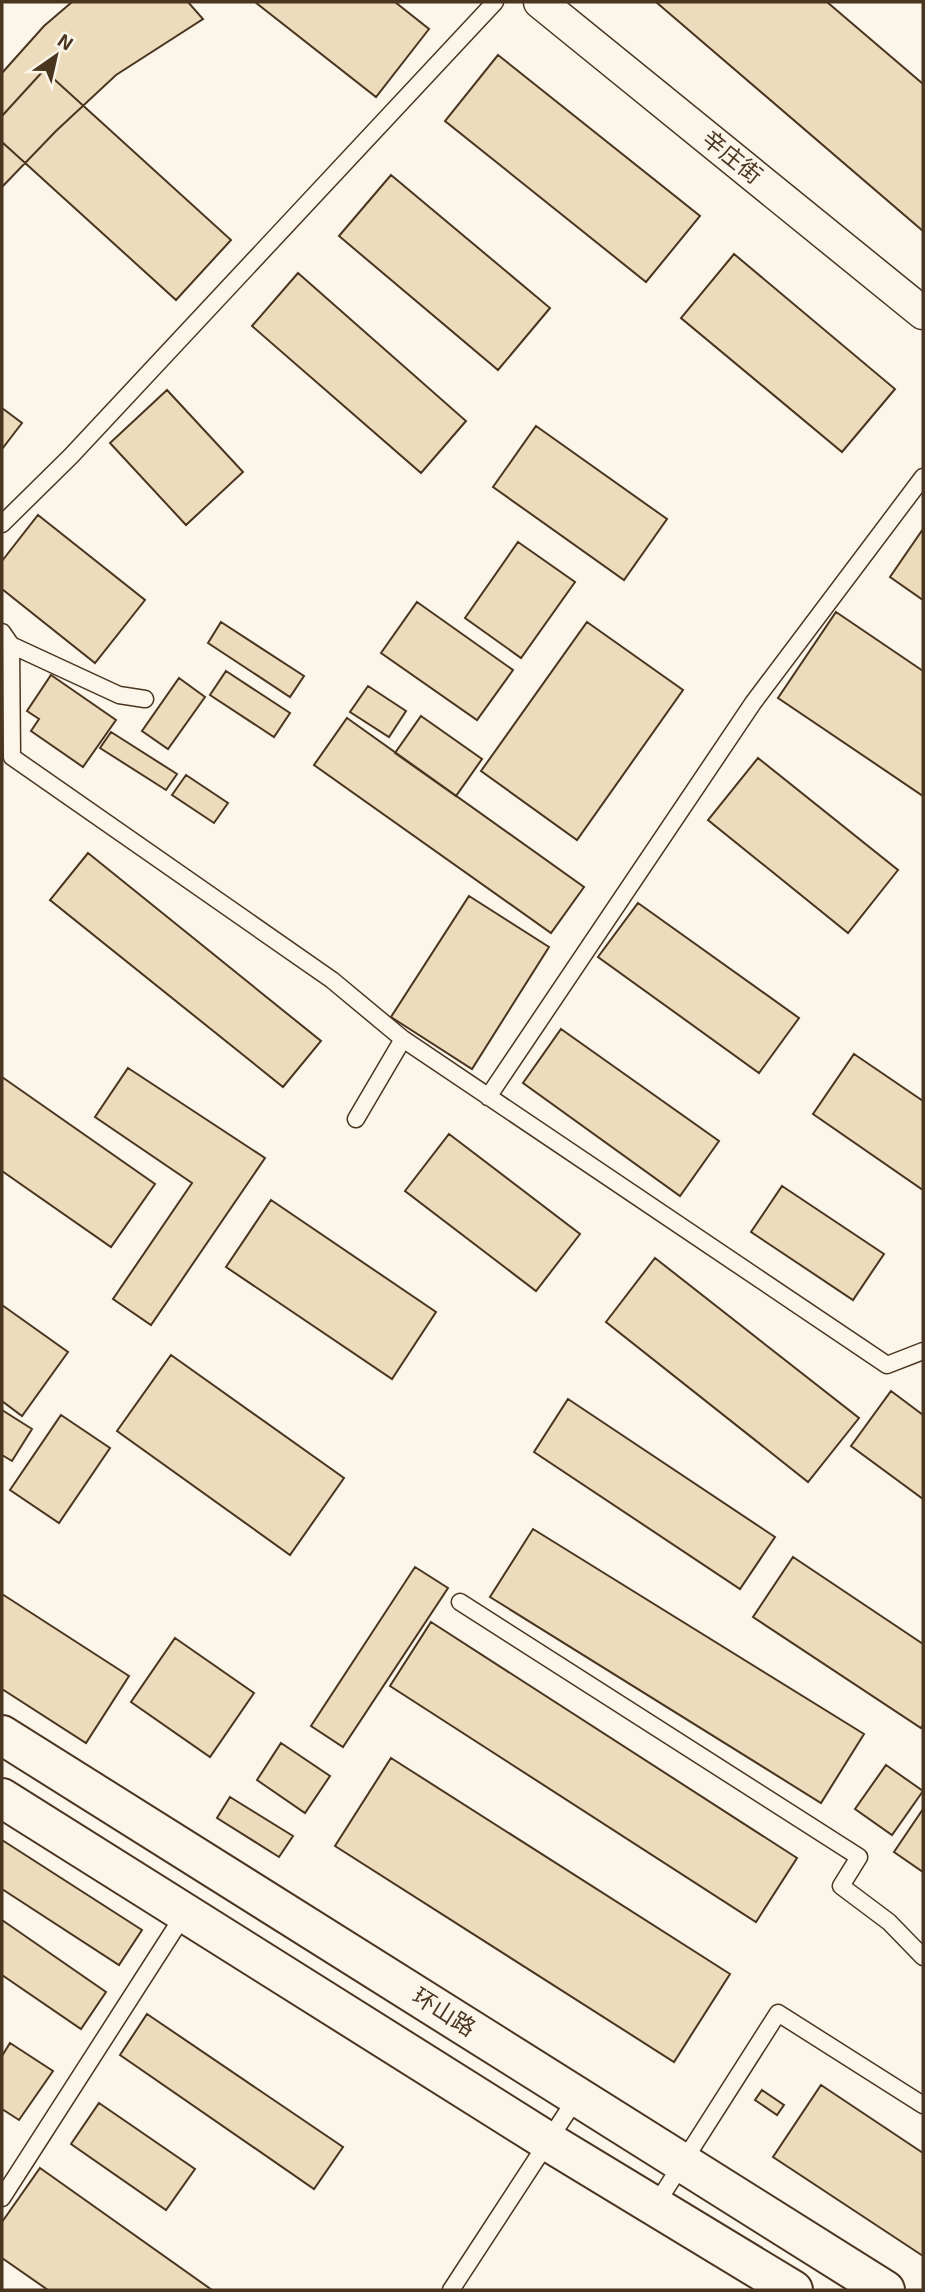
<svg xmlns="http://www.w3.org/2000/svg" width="925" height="2292" font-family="'Exo 2','Noto Sans SC',sans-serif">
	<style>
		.building { fill: #ecdcbc; stroke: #4a3520; stroke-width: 2 }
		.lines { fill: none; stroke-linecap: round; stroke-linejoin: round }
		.lane-casing { stroke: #4a3520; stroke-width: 19 }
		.street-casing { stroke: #4a3520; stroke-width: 35 }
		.secondary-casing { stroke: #4a3520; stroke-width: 42 }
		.lane { stroke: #fbf6e9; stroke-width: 16 }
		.street { stroke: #fbf6e9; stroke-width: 32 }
		.secondary { stroke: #fbf6e9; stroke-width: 38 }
		.labels { text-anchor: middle; stroke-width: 5; stroke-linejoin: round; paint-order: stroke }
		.street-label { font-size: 23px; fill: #4a3520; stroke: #fbf6e9 }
	</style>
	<rect width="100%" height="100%" fill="#fbf6e9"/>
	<path class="building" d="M 72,2 L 188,2 L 203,19 L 116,75 L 56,131 L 2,187 L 2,73 L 44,26 Z
		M 255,2 L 395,2 L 429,29 L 376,97 Z
		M 656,2 L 827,2 L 923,84 L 923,231 Z
		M 498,55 L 700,216 L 646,282 L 445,121 Z
		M 44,70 L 231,240 L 176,300 L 2,142 L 2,116 Z
		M 391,175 L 550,308 L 498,370 L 339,236 Z
		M 734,254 L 895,389 L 842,452 L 681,318 Z
		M 298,273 L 466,421 L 421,473 L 252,326 Z
		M 167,390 L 243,472 L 186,525 L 110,443 Z
		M 2,408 L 22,423 L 2,449 Z
		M 536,426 L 667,519 L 624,580 L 493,487 Z
		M 38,515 L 145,600 L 95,663 L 2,589 L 2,561 Z
		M 923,529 L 923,600 L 890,577 Z
		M 518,542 L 575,582 L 521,658 L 465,618 Z
		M 417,602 L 513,670 L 477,720 L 381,653 Z
		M 836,612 L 923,671 L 923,796 L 778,698 Z
		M 221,622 L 304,676 L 290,697 L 208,643 Z
		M 587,622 L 683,690 L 577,840 L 481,771 Z
		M 226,671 L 290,713 L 274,737 L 210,695 Z
		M 51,675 L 116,720 L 83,767 L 31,731 L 39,719 L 27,711 Z
		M 179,678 L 205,697 L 168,749 L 142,731 Z
		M 368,686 L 406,711 L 389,737 L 350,712 Z
		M 421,716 L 482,759 L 456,796 L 395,753 Z
		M 347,718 L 584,887 L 551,933 L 314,765 Z
		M 111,732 L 177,774 L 166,790 L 100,748 Z
		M 758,758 L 898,870 L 848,933 L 708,820 Z
		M 186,775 L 228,803 L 214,823 L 172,795 Z
		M 88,853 L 321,1041 L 283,1087 L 50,900 Z
		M 469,896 L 549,947 L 472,1069 L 391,1017 Z
		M 638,903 L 799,1018 L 759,1073 L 598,957 Z
		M 561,1029 L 719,1141 L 680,1196 L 523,1083 Z
		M 854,1054 L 923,1101 L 923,1190 L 813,1114 Z
		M 128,1068 L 265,1158 L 151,1325 L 113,1299 L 192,1183 L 95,1117 Z
		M 2,1077 L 155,1184 L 111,1247 L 2,1171 Z
		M 449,1134 L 580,1234 L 536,1291 L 405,1191 Z
		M 782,1186 L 884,1254 L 853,1300 L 751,1232 Z
		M 271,1200 L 436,1312 L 392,1379 L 226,1267 Z
		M 655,1258 L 859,1418 L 808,1482 L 606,1322 Z
		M 2,1305 L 68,1352 L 22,1416 L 2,1401 Z
		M 171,1355 L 344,1478 L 290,1555 L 117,1431 Z
		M 891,1391 L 923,1415 L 923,1499 L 851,1446 Z
		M 568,1399 L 775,1537 L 740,1589 L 534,1452 Z
		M 2,1410 L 32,1429 L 12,1461 L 2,1455 Z
		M 61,1415 L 110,1448 L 59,1523 L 10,1490 Z
		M 533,1529 L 864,1734 L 821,1803 L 490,1597 Z
		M 793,1557 L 923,1644 L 923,1725 L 921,1728 L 753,1617 Z
		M 415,1567 L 448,1588 L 343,1747 L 311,1726 Z
		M 2,1594 L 129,1676 L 86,1743 L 2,1689 Z
		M 431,1622 L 797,1858 L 756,1922 L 390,1686 Z
		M 175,1638 L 254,1693 L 210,1757 L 131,1702 Z
		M 281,1743 L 330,1776 L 305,1813 L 257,1780 Z
		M 391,1758 L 730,1974 L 674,2062 L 335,1846 Z
		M 886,1765 L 923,1791 L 892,1835 L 855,1809 Z
		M 230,1797 L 293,1836 L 279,1857 L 217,1818 Z
		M 923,1809 L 923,1872 L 894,1852 Z
		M 2,1840 L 142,1930 L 119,1965 L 2,1889 Z
		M 2,1920 L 106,1992 L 81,2029 L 2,1975 Z
		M 147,2014 L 343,2147 L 314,2189 L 120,2055 Z
		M 10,2043 L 53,2071 L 19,2120 L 2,2109 L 2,2056 Z
		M 821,2085 L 923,2153 L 923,2256 L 773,2157 Z
		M 762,2090 L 784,2105 L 777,2115 L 755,2100 Z
		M 99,2103 L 195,2169 L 166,2210 L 71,2144 Z
		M 40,2168 L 212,2290 L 48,2290 L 2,2258 L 2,2222 Z"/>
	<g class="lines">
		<g class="lane-casing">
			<path id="lane" d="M 2,524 L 71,456 L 495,2
				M 2,632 L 11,645 L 12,757 L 332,980 L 403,1039 L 356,1119
				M 11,645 L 119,695 L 145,699
				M 403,1039 L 887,1365 L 923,1351
				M 488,1097 L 753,703 L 923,477
				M 460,1602 L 859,1857 L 841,1886 L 889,1922 L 923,1957
				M 2,2198 L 185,1913
				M 655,2206 L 778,2013 L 923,2105
				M 451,2290 L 577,2097"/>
		</g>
		<g class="street-casing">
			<path id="street" d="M 540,2 L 923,313"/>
		</g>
		<g class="secondary-casing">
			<path id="secondary" d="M 2,1735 L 885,2290
				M 2,1798 L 549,2142 L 793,2290"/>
		</g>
		<use href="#lane" class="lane"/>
		<use href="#street" class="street"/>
		<use href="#secondary" class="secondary"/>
	</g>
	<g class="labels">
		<g class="street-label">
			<text transform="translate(732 157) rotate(39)" y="8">辛庄街</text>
			<text transform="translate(444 2012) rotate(32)" y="8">环山路</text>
		</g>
	</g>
	<rect width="925" height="2292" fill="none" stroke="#4a3520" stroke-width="7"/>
	<g transform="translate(56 56) rotate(34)" stroke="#fbf6e9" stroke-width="5" paint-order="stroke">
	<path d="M0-5L12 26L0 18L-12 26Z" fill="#4a3520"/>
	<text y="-10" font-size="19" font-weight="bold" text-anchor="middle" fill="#4a3520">N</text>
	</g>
</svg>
